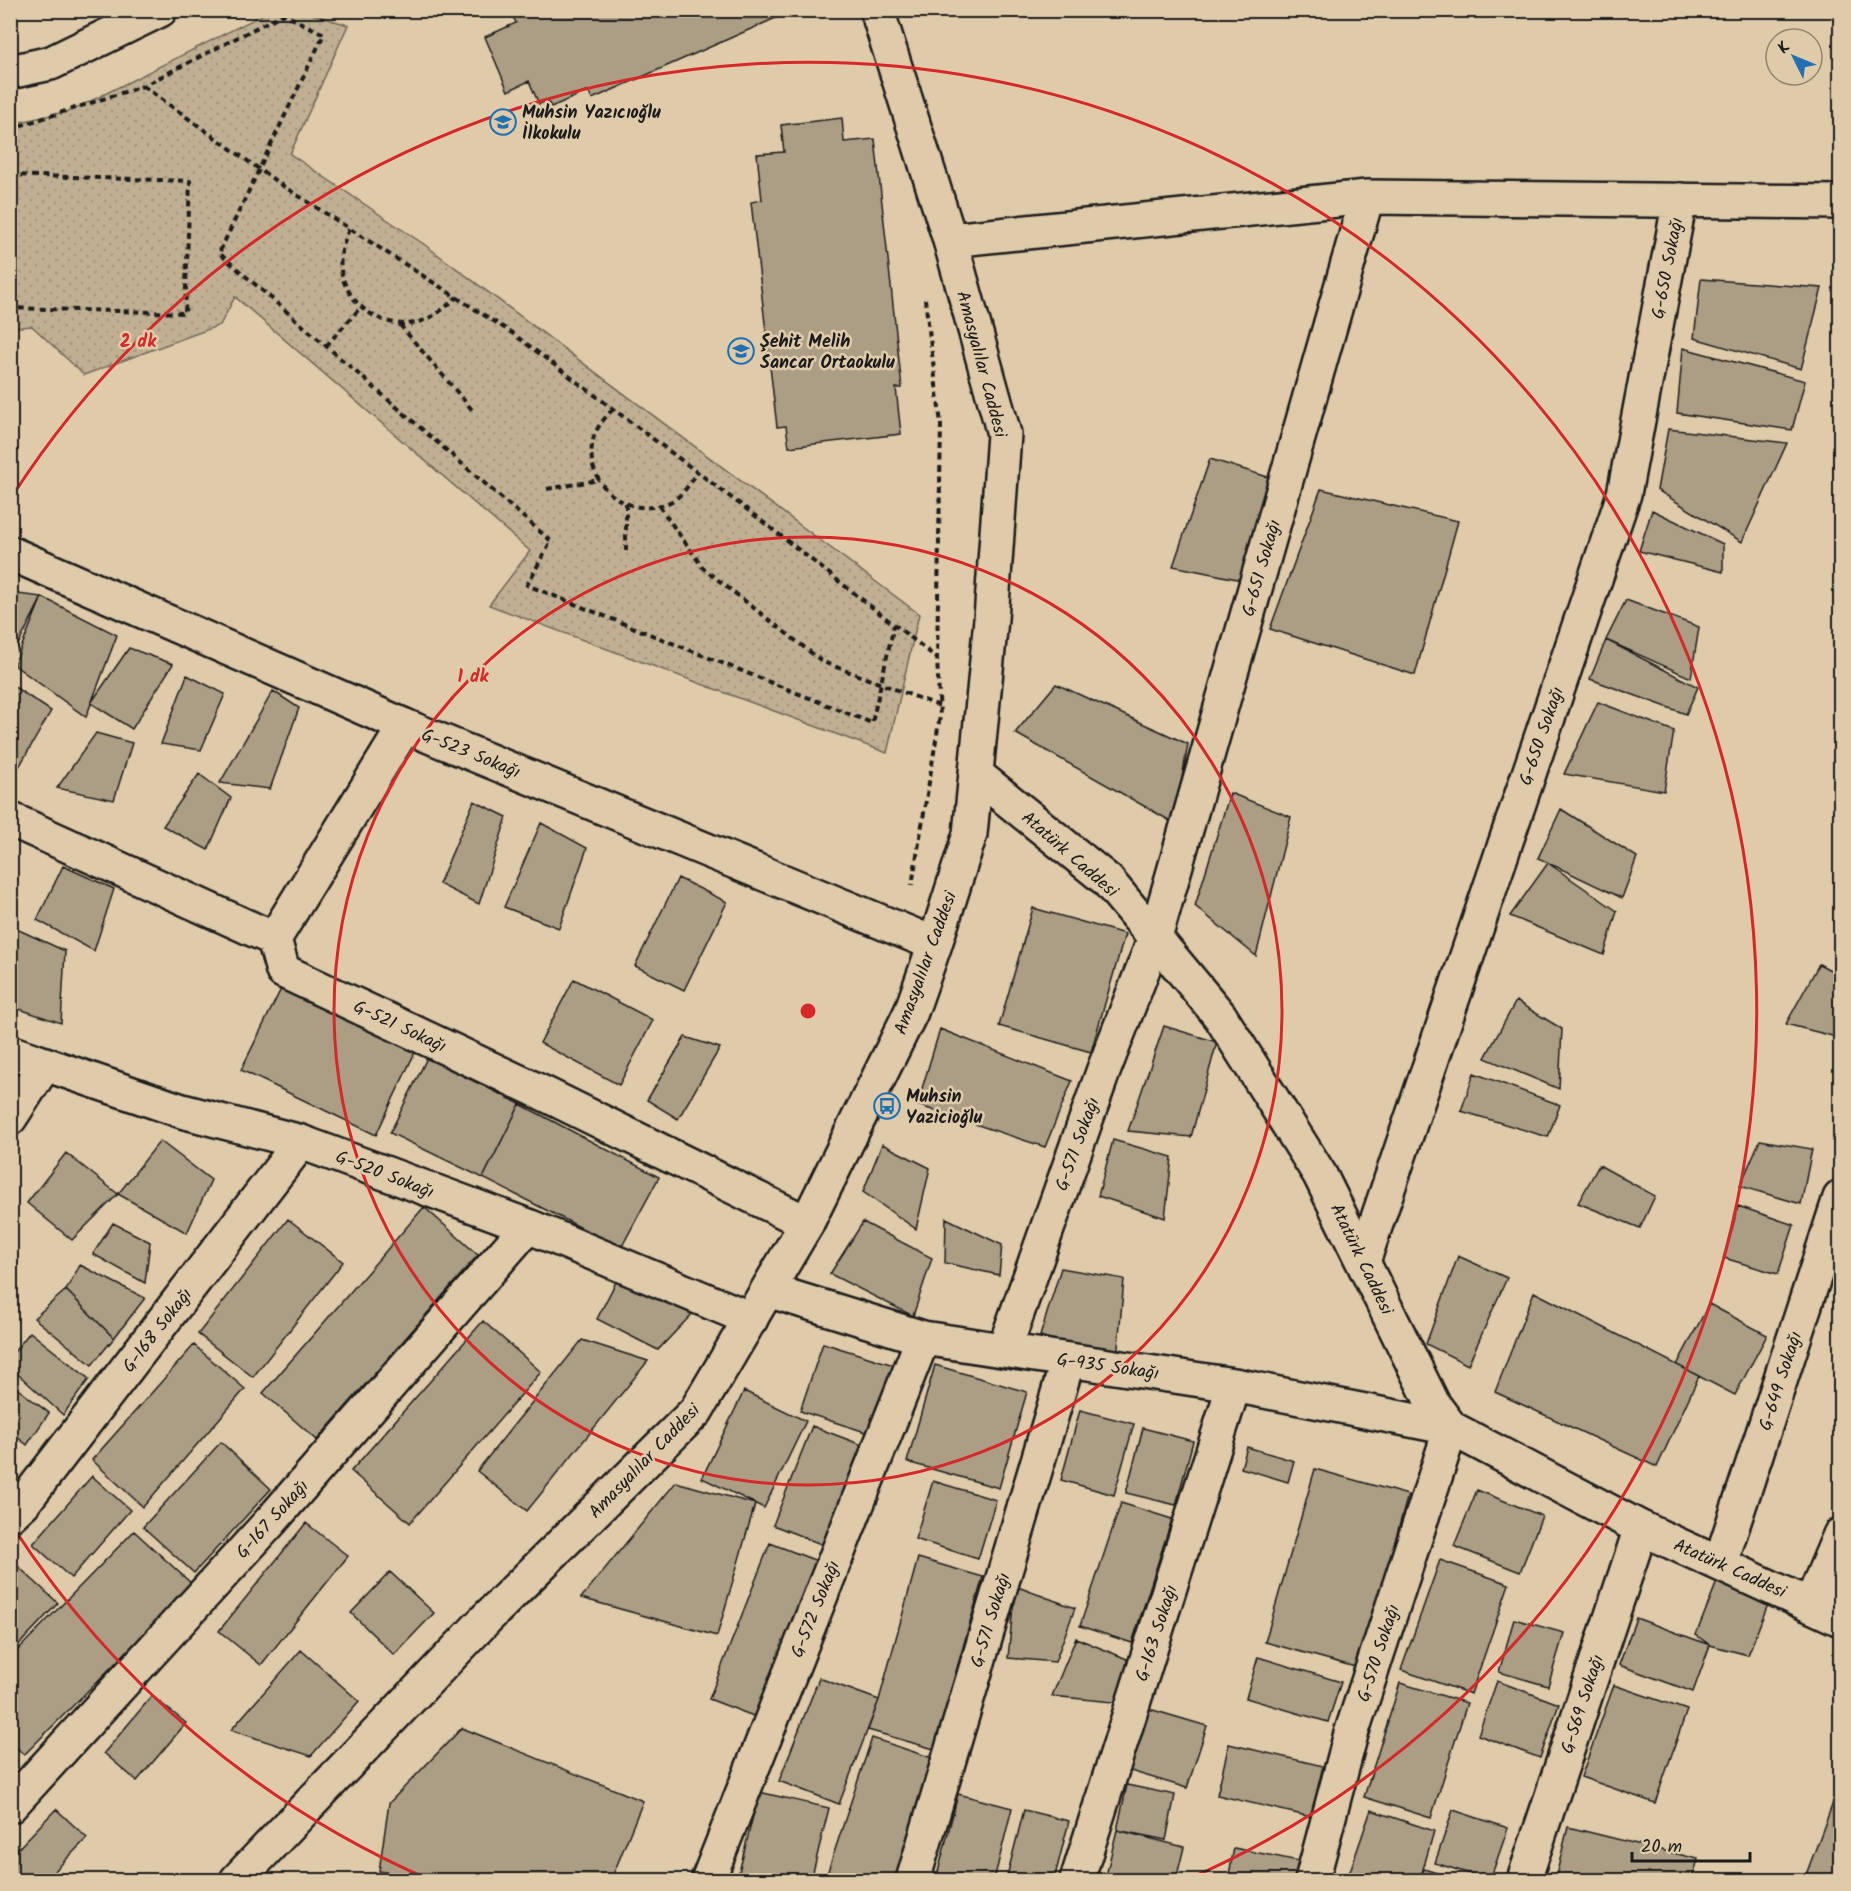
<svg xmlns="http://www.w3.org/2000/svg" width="1851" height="1891" font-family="Kalam,sans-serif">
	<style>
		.park { fill: url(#park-dots); stroke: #6e6657; stroke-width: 1.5 }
		.building { fill: #ac9d85; stroke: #1c1c1c; stroke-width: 1.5 }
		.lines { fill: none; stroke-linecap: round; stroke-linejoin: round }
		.minor-casing { stroke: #1c1c1c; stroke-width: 38 }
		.major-casing { stroke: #1c1c1c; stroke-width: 38 }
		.path { stroke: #1c1c1c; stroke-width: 4; stroke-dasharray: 6 4.5; stroke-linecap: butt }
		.minor { stroke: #dfcbaa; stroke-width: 33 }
		.major { stroke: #dfcbaa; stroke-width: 33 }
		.ring { fill: none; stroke: #d62828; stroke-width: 3 }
		.labels { text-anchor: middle; stroke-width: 5; stroke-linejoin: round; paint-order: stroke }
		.poi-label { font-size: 18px; font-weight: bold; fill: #1c1c1c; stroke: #dfcbaa; text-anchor: start }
		.street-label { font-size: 18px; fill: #1c1c1c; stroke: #dfcbaa }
		.centre { fill: #d62828; stroke: #dfcbaa; stroke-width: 3 }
		.ring-label { font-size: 18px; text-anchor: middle; font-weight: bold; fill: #d62828; stroke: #dfcbaa; stroke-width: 5; stroke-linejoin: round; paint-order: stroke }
	</style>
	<defs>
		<pattern id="park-dots" width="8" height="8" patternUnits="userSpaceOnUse" patternTransform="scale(1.5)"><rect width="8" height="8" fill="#c0af92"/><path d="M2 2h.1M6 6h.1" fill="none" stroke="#a4967d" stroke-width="1.8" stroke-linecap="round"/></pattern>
	</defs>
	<rect width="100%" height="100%" fill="#dfcbaa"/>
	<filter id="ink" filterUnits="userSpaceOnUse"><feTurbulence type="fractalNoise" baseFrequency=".0167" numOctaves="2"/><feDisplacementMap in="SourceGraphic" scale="12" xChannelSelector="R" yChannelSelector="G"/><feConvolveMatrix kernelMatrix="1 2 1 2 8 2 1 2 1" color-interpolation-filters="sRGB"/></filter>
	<g filter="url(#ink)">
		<path class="park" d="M 272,10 L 302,11 L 348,25 L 290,154 L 425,245 L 919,614 L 887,753 L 489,605 L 530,551 L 235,297 L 220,325 L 84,375 L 32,326 L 11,328 L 11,124 L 73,110 Z"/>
		<path class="building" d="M 510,10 L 794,10 L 592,99 L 588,91 L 551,107 L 548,101 L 539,104 L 529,81 L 508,91 L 485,37 L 516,23 Z
			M 842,118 L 844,142 L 875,139 L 902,388 L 896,388 L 901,434 L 789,447 L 786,426 L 777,427 L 751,202 L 762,200 L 757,154 L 784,152 L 781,125 Z
			M 1701,279 L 1822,288 L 1801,369 L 1694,338 Z
			M 1683,348 L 1805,381 L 1792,430 L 1677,413 Z
			M 1668,429 L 1787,443 L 1742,542 L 1657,490 Z
			M 1210,459 L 1271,478 L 1247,581 L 1173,566 Z
			M 1321,489 L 1458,521 L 1415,675 L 1270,629 Z
			M 1652,510 L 1723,544 L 1723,572 L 1639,551 Z
			M 10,593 L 42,597 L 10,661 Z
			M 42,597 L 117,635 L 86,717 L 14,665 Z
			M 1626,600 L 1699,627 L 1691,678 L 1606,640 Z
			M 1606,640 L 1698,687 L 1686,714 L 1590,679 Z
			M 129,648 L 173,664 L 132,729 L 91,703 Z
			M 187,675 L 225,694 L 201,750 L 161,744 Z
			M 10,684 L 51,711 L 15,774 L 10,771 Z
			M 1056,684 L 1188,744 L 1174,823 L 1015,733 Z
			M 273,691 L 299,708 L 270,789 L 220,783 Z
			M 1598,702 L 1674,731 L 1664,791 L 1564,774 Z
			M 96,733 L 132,743 L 114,800 L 57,788 Z
			M 199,774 L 231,798 L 208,850 L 163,826 Z
			M 1230,793 L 1291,817 L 1256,956 L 1195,906 Z
			M 474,801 L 507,817 L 479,904 L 439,884 Z
			M 1561,809 L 1637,857 L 1622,898 L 1538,858 Z
			M 541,823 L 587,848 L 559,928 L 504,907 Z
			M 1548,863 L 1617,911 L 1604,955 L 1510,916 Z
			M 63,866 L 114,889 L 94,951 L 37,920 Z
			M 678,878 L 727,902 L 684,990 L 635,966 Z
			M 1033,908 L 1125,934 L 1091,1052 L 999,1026 Z
			M 10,926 L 65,951 L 61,1023 L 10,1006 Z
			M 1819,964 L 1840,975 L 1840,1038 L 1786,1024 Z
			M 574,979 L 653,1020 L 619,1085 L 540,1043 Z
			M 281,989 L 415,1052 L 376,1135 L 241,1070 Z
			M 1516,1001 L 1562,1029 L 1559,1089 L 1485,1058 Z
			M 1164,1026 L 1217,1042 L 1191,1137 L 1128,1131 Z
			M 940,1029 L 1072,1081 L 1045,1147 L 917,1105 Z
			M 685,1037 L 720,1048 L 678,1119 L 647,1100 Z
			M 427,1058 L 520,1104 L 483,1178 L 390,1133 Z
			M 1474,1073 L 1560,1105 L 1548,1137 L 1461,1111 Z
			M 520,1104 L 659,1177 L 621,1248 L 483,1178 Z
			M 1113,1140 L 1172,1157 L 1165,1218 L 1098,1196 Z
			M 1760,1140 L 1812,1149 L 1801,1204 L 1740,1186 Z
			M 160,1141 L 211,1180 L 187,1233 L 118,1194 Z
			M 882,1144 L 930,1168 L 916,1229 L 863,1192 Z
			M 66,1153 L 118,1194 L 72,1240 L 27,1203 Z
			M 1599,1165 L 1655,1196 L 1640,1228 L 1578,1203 Z
			M 1738,1206 L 1794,1225 L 1778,1274 L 1724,1258 Z
			M 424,1207 L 478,1255 L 317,1440 L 263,1393 Z
			M 946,1218 L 1002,1245 L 999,1275 L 945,1263 Z
			M 288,1219 L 343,1262 L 253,1377 L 198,1334 Z
			M 863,1222 L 932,1258 L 913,1316 L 830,1274 Z
			M 113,1223 L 150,1242 L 145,1283 L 93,1254 Z
			M 1458,1256 L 1507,1278 L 1468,1365 L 1426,1344 Z
			M 80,1265 L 145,1298 L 114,1338 L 66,1290 Z
			M 1061,1268 L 1124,1279 L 1117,1358 L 1040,1336 Z
			M 619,1276 L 692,1314 L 658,1350 L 597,1319 Z
			M 66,1290 L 114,1338 L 92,1365 L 34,1318 Z
			M 1534,1292 L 1699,1376 L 1657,1467 L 1495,1392 Z
			M 1709,1304 L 1767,1335 L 1735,1395 L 1677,1365 Z
			M 483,1321 L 541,1372 L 410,1523 L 351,1471 Z
			M 30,1332 L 89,1379 L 63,1415 L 10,1367 L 10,1357 Z
			M 582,1340 L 648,1361 L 527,1511 L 477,1471 Z
			M 823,1343 L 900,1367 L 878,1436 L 800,1411 Z
			M 194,1345 L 245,1389 L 143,1507 L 92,1460 Z
			M 935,1365 L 1027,1392 L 999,1488 L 907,1462 Z
			M 10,1383 L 49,1413 L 27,1445 L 10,1431 Z
			M 744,1391 L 806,1421 L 764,1508 L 702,1478 Z
			M 1080,1410 L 1134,1424 L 1114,1495 L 1061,1480 Z
			M 812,1426 L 870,1448 L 831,1548 L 773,1525 Z
			M 1143,1428 L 1193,1441 L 1176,1505 L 1126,1493 Z
			M 221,1442 L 271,1489 L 194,1573 L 143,1527 Z
			M 1247,1447 L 1294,1461 L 1288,1482 L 1241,1468 Z
			M 1315,1469 L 1408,1495 L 1359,1668 L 1265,1642 Z
			M 92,1476 L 130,1510 L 71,1578 L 33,1544 Z
			M 933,1481 L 996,1500 L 978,1559 L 915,1539 Z
			M 676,1482 L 755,1504 L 717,1636 L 581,1598 Z
			M 1477,1490 L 1542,1516 L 1520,1572 L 1454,1546 Z
			M 1121,1503 L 1172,1519 L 1132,1643 L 1080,1626 Z
			M 306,1523 L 348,1556 L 261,1665 L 219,1631 Z
			M 134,1531 L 193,1585 L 24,1755 L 10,1741 L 10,1658 Z
			M 770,1543 L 817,1561 L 756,1717 L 709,1699 Z
			M 918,1558 L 983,1577 L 934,1749 L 868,1730 L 879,1700 Z
			M 10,1559 L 58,1603 L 10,1654 Z
			M 1440,1560 L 1509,1584 L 1471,1694 L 1401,1670 Z
			M 390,1572 L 434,1613 L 394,1655 L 351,1613 Z
			M 1718,1579 L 1770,1599 L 1748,1655 L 1710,1645 L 1696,1635 Z
			M 1015,1586 L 1075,1608 L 1055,1662 L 1008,1658 Z
			M 1636,1618 L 1710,1645 L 1693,1692 L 1619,1665 Z
			M 1514,1619 L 1564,1633 L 1548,1686 L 1499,1672 Z
			M 1076,1638 L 1127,1659 L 1123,1703 L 1052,1696 Z
			M 301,1650 L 359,1701 L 311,1756 L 231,1730 Z
			M 1258,1657 L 1341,1682 L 1328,1722 L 1246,1698 Z
			M 819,1678 L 879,1700 L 839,1804 L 779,1781 Z
			M 1497,1681 L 1559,1704 L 1540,1758 L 1478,1735 Z
			M 1400,1683 L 1467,1703 L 1431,1818 L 1364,1797 Z
			M 1614,1685 L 1687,1710 L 1655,1803 L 1581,1777 Z
			M 152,1696 L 186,1723 L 137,1781 L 104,1753 Z
			M 1146,1708 L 1207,1726 L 1187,1788 L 1127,1770 Z
			M 462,1728 L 643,1801 L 611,1880 L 443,1880 L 379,1871 L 389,1803 Z
			M 872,1738 L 935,1759 L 895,1880 L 825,1880 Z
			M 1229,1744 L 1323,1766 L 1311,1817 L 1217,1795 Z
			M 10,1755 L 17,1761 L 10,1768 Z
			M 1840,1784 L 1840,1880 L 1804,1880 Z
			M 1127,1785 L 1175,1795 L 1166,1840 L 1117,1830 Z
			M 759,1792 L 829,1808 L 811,1880 L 737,1880 Z
			M 958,1794 L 1012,1808 L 994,1880 L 936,1880 Z
			M 56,1809 L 87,1838 L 46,1880 L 10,1880 L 10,1857 Z
			M 1024,1810 L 1069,1821 L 1054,1880 L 1006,1880 Z
			M 1371,1810 L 1434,1831 L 1420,1880 L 1347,1880 Z
			M 1453,1810 L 1508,1828 L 1490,1880 L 1435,1863 Z
			M 1568,1827 L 1698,1859 L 1692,1880 L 1555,1880 Z
			M 1117,1830 L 1184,1847 L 1176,1880 L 1105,1880 Z
			M 1234,1848 L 1299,1861 L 1295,1880 L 1228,1880 Z
			M 1424,1869 L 1459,1880 L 1420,1880 Z"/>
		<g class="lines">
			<g class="minor-casing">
				<path id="minor" d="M 10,72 L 51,63 L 160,10
					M 950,240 L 1367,197 L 1840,202
					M 977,775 L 1107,880 L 1220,1016 L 1320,1175 L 1433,1404 L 1451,1428 L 1641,1528 L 1840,1619
					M 10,819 L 274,939 L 283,971 L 547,1095 L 807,1223
					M 274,939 L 405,726
					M 10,1052 L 182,1111 L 301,1142 L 528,1226 L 751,1319
					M 10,1118 L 45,1064
					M 1363,1262 L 1624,494 L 1680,200
					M 768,1290 L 923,1338 L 1234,1385 L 1451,1428 L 1351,1734 L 1312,1880
					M 1004,1350 L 1103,1072 L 1155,938 L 1367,197
					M 10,1515 L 24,1502 L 301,1142
					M 1720,1564 L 1840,1198
					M 1811,1604 L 1840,1535
					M 10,1806 L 271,1521 L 528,1226
					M 708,1880 L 923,1338
					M 913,1880 L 1068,1360
					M 1077,1880 L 1234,1385
					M 1524,1880 L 1641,1528"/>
			</g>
			<g class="major-casing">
				<path id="major" d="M 10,553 L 405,726 L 935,944
					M 237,1880 L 486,1619 L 696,1411 L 807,1223 L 911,1012 L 935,944 L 970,834 L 991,619 L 1004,434 L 950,240 L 877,10"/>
			</g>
			<path class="path" d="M 143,86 L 280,184 L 512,333 L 749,511 L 937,658 L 940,716 L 912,885
				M 10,129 L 143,86 L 283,14 L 324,34 L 219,253 L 551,541 L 527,585 L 872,723 L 894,625
				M 10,175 L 190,181 L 185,313 L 10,308
				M 349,229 C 344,242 339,255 341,270 C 346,306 387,333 422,321 C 436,316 446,307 457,297
				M 925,299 L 941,424 L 937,658
				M 400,325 L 474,412
				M 326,346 L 361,307
				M 613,409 C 605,418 596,427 593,440 C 582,485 631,523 672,501 C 683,495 690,483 697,473
				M 547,489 L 599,480
				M 626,503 L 626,555
				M 659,506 L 704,569 L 823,662 L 940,706"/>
			<use href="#minor" class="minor"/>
			<use href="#major" class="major"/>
		</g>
	</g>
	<g class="ring">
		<circle cx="808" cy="1011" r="474"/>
		<path d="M430 1880A948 948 0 0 1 13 1527M13 495A948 948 0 1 1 1186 1880"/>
	</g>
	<defs>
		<g id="school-ring" transform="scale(1.35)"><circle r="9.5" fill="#dfcbaa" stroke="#1f6fb2" stroke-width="1.5"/><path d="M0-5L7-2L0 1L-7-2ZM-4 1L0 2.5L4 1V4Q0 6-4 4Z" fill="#1f6fb2"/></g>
		<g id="bus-ring" transform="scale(1.35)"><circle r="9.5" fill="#dfcbaa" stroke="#1f6fb2" stroke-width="1.5"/><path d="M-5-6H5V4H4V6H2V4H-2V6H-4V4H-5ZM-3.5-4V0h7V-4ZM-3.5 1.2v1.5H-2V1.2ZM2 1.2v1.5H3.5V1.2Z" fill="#1f6fb2"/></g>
	</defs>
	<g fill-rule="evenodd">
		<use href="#school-ring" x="503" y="122"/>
		<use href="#school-ring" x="741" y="351"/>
		<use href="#bus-ring" x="887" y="1106"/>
	</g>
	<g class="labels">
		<g class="poi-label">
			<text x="522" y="118">Muhsin Yazıcıoğlu<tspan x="522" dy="21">İlkokulu</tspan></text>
			<text x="760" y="347">Şehit Melih<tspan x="760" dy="21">Sancar Ortaokulu</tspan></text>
			<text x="906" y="1102">Muhsin<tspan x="906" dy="21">Yazicioğlu</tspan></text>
		</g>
		<g class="street-label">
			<text transform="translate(1667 268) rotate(-79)" y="6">G-650 Sokağı</text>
			<text transform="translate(982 364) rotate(75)" y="6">Amasyalılar Caddesi</text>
			<text transform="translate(1261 568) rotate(-74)" y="6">G-651 Sokağı</text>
			<text transform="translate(1541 736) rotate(-71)" y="6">G-650 Sokağı</text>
			<text transform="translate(471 753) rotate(22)" y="6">G-523 Sokağı</text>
			<text transform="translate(1070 854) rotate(41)" y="6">Atatürk Caddesi</text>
			<text transform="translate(925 963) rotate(-70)" y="6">Amasyalılar Caddesi</text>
			<text transform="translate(400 1026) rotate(25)" y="6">G-521 Sokağı</text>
			<text transform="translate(1077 1144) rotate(-70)" y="6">G-571 Sokağı</text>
			<text transform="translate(385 1174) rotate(21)" y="6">G-520 Sokağı</text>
			<text transform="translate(1362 1259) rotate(64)" y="6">Atatürk Caddesi</text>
			<text transform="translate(157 1330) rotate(-52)" y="6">G-168 Sokağı</text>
			<text transform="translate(1108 1366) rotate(8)" y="6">G-935 Sokağı</text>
			<text transform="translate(1780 1381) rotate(-72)" y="6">G-649 Sokağı</text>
			<text transform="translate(644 1461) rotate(-46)" y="6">Amasyalılar Caddesi</text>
			<text transform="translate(272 1519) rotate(-48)" y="6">G-167 Sokağı</text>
			<text transform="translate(1730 1568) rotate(24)" y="6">Atatürk Caddesi</text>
			<text transform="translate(815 1609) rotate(-68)" y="6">G-572 Sokağı</text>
			<text transform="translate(990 1620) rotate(-73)" y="6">G-571 Sokağı</text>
			<text transform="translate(1156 1633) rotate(-72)" y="6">G-163 Sokağı</text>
			<text transform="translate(1378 1653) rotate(-72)" y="6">G-570 Sokağı</text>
			<text transform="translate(1582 1704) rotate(-72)" y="6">G-569 Sokağı</text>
		</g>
	</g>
	<circle cx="808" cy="1011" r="9" class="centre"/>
	<g class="ring-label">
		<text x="138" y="347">2 dk</text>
		<text x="473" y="682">1 dk</text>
	</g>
	<rect width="1851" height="1891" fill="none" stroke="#dfcbaa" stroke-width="36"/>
	<rect x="18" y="18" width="1815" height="1855" fill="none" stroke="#1c1c1c" stroke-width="2" filter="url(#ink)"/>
	<g transform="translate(1794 57) rotate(313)"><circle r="28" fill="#dfcbaa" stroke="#918571" stroke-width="1.5"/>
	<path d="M0-4.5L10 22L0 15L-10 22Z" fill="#1f6fb2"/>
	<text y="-9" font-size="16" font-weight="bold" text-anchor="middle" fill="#1c1c1c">K</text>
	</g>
	<path d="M1632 1852v9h118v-9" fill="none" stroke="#1c1c1c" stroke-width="3"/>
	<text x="1641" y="1852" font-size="18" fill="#1c1c1c" stroke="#dfcbaa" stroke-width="4.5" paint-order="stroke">20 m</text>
</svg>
